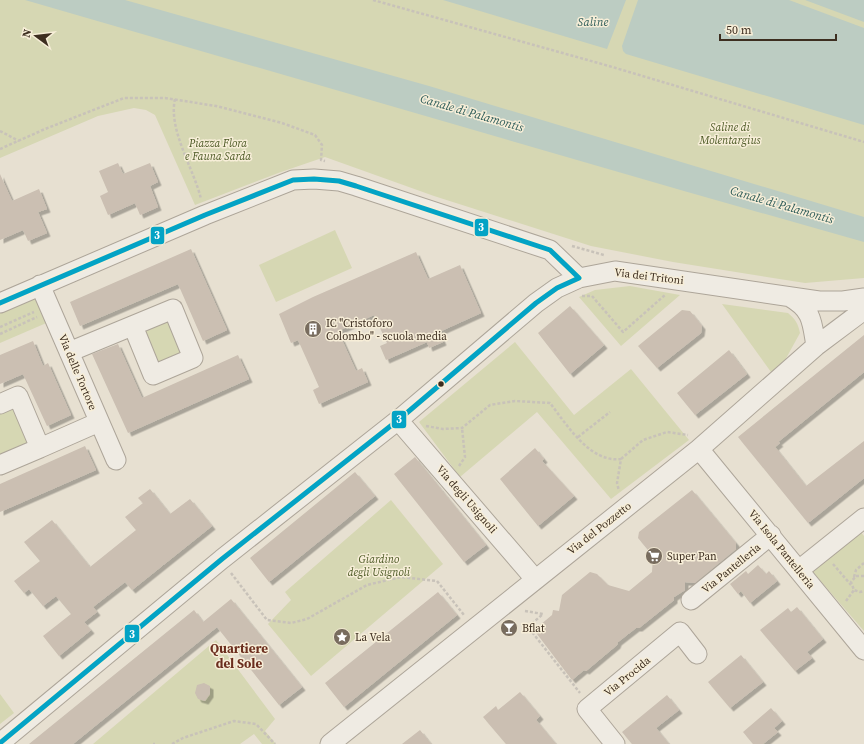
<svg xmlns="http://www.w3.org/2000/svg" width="864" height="744" font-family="'Source Serif 4',serif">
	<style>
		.green { fill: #d6d7b3 }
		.water { fill: #bcccc2 }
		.building { fill: #cbbfb2; filter: url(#shadow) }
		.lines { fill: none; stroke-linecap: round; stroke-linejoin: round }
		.street-casing { stroke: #ada599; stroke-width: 21 }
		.path { stroke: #c8c2b9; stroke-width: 2.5; stroke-dasharray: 3 2; stroke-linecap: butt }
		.street { stroke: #efebe3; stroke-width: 19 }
		.bus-1-casing { stroke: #f7eed8; stroke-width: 8 }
		.bus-1 { stroke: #03a3c5; stroke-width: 5 }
		.bus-dot { fill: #3d2e20; stroke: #f7eed8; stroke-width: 1.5 }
		.labels { text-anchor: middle; stroke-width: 3; stroke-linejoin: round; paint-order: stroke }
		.park-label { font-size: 11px; font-style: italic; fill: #4d5a26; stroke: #f7eed8 }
		.street-label { font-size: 11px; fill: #3d2e20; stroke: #f7eed8 }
		.poi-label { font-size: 11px; fill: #3d2e20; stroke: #f7eed8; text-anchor: start }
		.water-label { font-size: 12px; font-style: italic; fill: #2f5d5a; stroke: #f7eed8 }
		.quarter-label { font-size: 13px; font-weight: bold; fill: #6b2e1e; stroke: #f7eed8 }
		.line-badge { stroke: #f7eed8; stroke-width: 1.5 }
		.badge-label { font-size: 11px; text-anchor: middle; font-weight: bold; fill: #fff }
	</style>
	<defs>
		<filter id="shadow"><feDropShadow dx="3.5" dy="3.5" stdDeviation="0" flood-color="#0004"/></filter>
	</defs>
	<rect width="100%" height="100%" fill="#e7e0d1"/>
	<path class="green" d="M 0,0 L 864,0 L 864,278 L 805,283 L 673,262 L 591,246 L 434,196 L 325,157 L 281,172 L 195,205 L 155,115 L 146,110 L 134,108 L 98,116 L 0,158 Z
		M 335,230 L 352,268 L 276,302 L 259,265 Z
		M 630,286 L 680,295 L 621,346 L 579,297 L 595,290 Z
		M 39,293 L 51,321 L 0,343 L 0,311 Z
		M 722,304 L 788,313 C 795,319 798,323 800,333 L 784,362 L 771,372 Z
		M 173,315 L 189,356 L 153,371 L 138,329 Z
		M 515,342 L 574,415 L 631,369 L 689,440 L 611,499 L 537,412 L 460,477 L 419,422 Z
		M 17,400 L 36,447 L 0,458 L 0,407 Z
		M 391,500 L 443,564 L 311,676 L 268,624 L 291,600 L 285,592 Z
		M 859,530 L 864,536 L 864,631 L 811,570 Z
		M 216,640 L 275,719 L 265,731 L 276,744 L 262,744 L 254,734 L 240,744 L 93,744 Z
		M 0,694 L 14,713 L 0,724 Z"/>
	<path class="water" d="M 25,0 L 125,0 L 429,86 L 864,217 L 864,242 L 684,191 Z
		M 443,0 L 626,0 L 607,49 Z
		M 638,0 L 789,0 L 864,28 L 864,125 L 626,54 L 623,51 L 622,46 Z
		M 805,0 L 864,0 L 864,22 Z"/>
	<path class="building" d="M 118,163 L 123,174 L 150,163 L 158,182 L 150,186 L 158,207 L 140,215 L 135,203 L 108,215 L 100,196 L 108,192 L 99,171 Z
		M 0,174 L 12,201 L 39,189 L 47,209 L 38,212 L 47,233 L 28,241 L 23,230 L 0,240 Z
		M 191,249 L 227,330 L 203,341 L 178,284 L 80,326 L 70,302 Z
		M 416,252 L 428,279 L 460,265 L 481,313 L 439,332 L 443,342 L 429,348 L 427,342 L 386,360 L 380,346 L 387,343 L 374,315 L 338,331 L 356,371 L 362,368 L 368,382 L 319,404 L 313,390 L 319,387 L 298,340 L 291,343 L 279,314 L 313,297 Z
		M 570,306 L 604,345 L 570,374 L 538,333 Z
		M 682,310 L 690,311 L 702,326 L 701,333 L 657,368 L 638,346 Z
		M 864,335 L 864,372 L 778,442 L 780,443 L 775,447 L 806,486 L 864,441 L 864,478 L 808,523 L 738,437 Z
		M 33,341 L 43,366 L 48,363 L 71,415 L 47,426 L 23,374 L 0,384 L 0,355 Z
		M 118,344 L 142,398 L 238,355 L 249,379 L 128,433 L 92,354 Z
		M 729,350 L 747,374 L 695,415 L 677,393 Z
		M 85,446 L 96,470 L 0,512 L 0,484 Z
		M 535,448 L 544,459 L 542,461 L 574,496 L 538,526 L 500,479 Z
		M 415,457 L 486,545 L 464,562 L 394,474 Z
		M 355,472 L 375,496 L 269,582 L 250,558 Z
		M 150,489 L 170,514 L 190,499 L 212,526 L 132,590 L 125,582 L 93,607 L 97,612 L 84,622 L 91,630 L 59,656 L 43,636 L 71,614 L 56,596 L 43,606 L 29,589 L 24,593 L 14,581 L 40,561 L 24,542 L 52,520 L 90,567 L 136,530 L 125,517 L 143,503 L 138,498 Z
		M 692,490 L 736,543 L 736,549 L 695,583 L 685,582 L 685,590 L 674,597 L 674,600 L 639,628 L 636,628 L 618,642 L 617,645 L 586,671 L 584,670 L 572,680 L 534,630 L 552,615 L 553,610 L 559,611 L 562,595 L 590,572 L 597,574 L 608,585 L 629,591 L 652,572 L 653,556 L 638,538 L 639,532 Z
		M 758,565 L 766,574 L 769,571 L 777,581 L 750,603 L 741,591 L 738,594 L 730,584 L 746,571 L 748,574 Z
		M 438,592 L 457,615 L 344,707 L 325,683 Z
		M 231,599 L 302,687 L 279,705 L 217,627 L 73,744 L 29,744 L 194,610 L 203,622 Z
		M 797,607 L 823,639 L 807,652 L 812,658 L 795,671 L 760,630 L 788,608 L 791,612 Z
		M 741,655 L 763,682 L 730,708 L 708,682 Z
		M 204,683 L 210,686 L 210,694 L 205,701 L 198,699 L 195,693 L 197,685 Z
		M 520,692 L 540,716 L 536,720 L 556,744 L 506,744 L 483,717 L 496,706 L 498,710 Z
		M 667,695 L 679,710 L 656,728 L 669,744 L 632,744 L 622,732 Z
		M 771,708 L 782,721 L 774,728 L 778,732 L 763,744 L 753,744 L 743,732 Z
		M 420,730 L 431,744 L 402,744 Z"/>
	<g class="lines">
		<g class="street-casing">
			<path id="street" d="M 40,285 L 116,460
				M 790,297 C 813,310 812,323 816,346
				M 0,303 L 205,215 L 293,180 L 314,179 L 339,181 L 356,186 L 550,250 L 579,278
				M 69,352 L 173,309 L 193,358 L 153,375 L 133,326
				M 0,404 L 18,396 L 40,448 L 99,422
				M 398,420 L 535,579
				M 699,449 L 864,650
				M 0,465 L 40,448
				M 799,570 L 864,518
				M 691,600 L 771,535
				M 0,743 L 222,559 L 402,417 L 536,303 L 557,288 L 579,278 L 615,271 L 819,301 L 843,301 L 864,298
				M 330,744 L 699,449 L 816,346 L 864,310
				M 615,744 L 587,709 L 680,632 L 697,654"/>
		</g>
		<path class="path" d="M 373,0 L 609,66 L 864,142
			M 175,99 C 168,130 194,169 201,199
			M 0,131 L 19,141
			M 0,149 L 45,129 L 124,98 L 165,98 L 216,106 L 282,123 L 315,135 L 322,145 L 321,160 L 325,161
			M 572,246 L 604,255
			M 582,296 L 592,296 L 623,332 L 665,295
			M 0,327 L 34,312
			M 0,334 L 37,317
			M 426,426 L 443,429 L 462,428 L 490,405 L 515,401 L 550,403 C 567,425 590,463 621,459 L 617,483 L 619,491
			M 578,437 L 610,412
			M 621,459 L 643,440 L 667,432 L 688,435
			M 459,466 L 465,457 L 462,428
			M 833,564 L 851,585
			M 231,573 L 267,620 L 291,623 L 307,619 L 367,585 L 401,577 L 437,581 L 464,615
			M 864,576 L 856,576 L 851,582 L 854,590 L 860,592 L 864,591
			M 854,577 L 856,570 L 864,563
			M 846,601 L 854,590
			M 525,611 L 543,614 L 528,627 L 580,693
			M 153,744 L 155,744
			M 172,744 L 183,738 L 234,721 L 256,724 L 275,744"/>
		<use href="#street" class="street"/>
		<g class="bus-1-casing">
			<path id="bus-1" d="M 0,303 L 205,215 L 293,180 L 314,179 L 339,181 L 356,186 L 550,250 L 579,278 L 557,288 L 536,303 L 402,417 L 222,559 L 0,743"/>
		</g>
		<use href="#bus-1" class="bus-1"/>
	</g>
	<defs>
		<g id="building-disc" transform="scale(0.9)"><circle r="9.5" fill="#786c5e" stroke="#f7eed8"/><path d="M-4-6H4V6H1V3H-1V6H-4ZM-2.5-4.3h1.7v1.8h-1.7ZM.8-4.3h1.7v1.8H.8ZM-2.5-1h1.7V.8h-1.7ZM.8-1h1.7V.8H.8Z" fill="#fff"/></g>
		<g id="supermarket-disc" transform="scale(0.9)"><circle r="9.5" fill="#786c5e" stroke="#f7eed8"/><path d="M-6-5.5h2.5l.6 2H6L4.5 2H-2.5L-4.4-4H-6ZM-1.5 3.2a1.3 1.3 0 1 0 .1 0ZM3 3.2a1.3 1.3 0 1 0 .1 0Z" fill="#fff"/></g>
		<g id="bar-disc" transform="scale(0.9)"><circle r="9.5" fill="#786c5e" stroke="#f7eed8"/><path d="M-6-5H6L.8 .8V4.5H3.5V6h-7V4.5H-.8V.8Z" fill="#fff"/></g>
		<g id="sight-disc" transform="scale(0.9)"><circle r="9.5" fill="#786c5e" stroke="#f7eed8"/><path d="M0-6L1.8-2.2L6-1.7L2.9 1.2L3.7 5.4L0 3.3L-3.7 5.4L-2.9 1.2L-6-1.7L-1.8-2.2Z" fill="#fff"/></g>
	</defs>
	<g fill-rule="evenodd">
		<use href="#building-disc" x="313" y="329"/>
		<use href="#supermarket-disc" x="654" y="556"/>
		<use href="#bar-disc" x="509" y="628"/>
		<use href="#sight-disc" x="342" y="637"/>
	</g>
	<circle class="bus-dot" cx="441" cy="384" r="3.5"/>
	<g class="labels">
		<g class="park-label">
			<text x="730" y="131">Saline di<tspan x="730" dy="13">Molentargius</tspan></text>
			<text x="218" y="147">Piazza Flora<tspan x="218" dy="13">e Fauna Sarda</tspan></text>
			<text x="379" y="563">Giardino<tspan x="379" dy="13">degli Usignoli</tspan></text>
		</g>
		<g class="street-label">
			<text transform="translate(649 276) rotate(7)" y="4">Via dei Tritoni</text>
			<text transform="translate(78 372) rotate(67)" y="4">Via delle Tortore</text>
			<text transform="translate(467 499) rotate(49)" y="4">Via degli Usignoli</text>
			<text transform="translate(599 528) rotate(-38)" y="4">Via del Pozzetto</text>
			<text transform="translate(782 549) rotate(51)" y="4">Via Isola Pantelleria</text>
			<text transform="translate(731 568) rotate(-39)" y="4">Via Pantelleria</text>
			<text transform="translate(627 676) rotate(-39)" y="4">Via Procida</text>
		</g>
		<g class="poi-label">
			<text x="326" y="327">IC "Cristoforo<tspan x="326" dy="13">Colombo" - scuola media</tspan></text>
			<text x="667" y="560">Super Pan</text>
			<text x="522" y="632">Bflat</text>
			<text x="355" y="641">La Vela</text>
		</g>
		<g class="water-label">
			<text x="593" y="26">Saline</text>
			<text transform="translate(472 113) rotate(16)" y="4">Canale di Palamontis</text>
			<text transform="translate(782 205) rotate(16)" y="4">Canale di Palamontis</text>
		</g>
		<g class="quarter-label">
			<text x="239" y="653">Quartiere<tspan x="239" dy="15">del Sole</tspan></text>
		</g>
	</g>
	<g class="line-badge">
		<rect x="474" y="218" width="15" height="19" rx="4" fill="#03a3c5"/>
		<rect x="150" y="226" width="15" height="19" rx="4" fill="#03a3c5"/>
		<rect x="391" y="410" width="16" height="19" rx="4" fill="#03a3c5"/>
		<rect x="124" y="624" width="16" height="19" rx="4" fill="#03a3c5"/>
	</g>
	<g class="badge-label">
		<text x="481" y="231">3</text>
		<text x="157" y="239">3</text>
		<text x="399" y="423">3</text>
		<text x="132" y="638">3</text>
	</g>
	<g transform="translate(36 36) rotate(285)" stroke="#f7eed8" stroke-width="3" paint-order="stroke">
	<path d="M0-3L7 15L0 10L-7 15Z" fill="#3d2e20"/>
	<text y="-6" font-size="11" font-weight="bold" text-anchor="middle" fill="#3d2e20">N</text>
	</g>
	<path d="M720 34v6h116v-6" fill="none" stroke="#3d2e20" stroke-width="2"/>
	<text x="726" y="34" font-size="12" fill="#3d2e20" stroke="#f7eed8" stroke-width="3" paint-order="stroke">50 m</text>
</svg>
